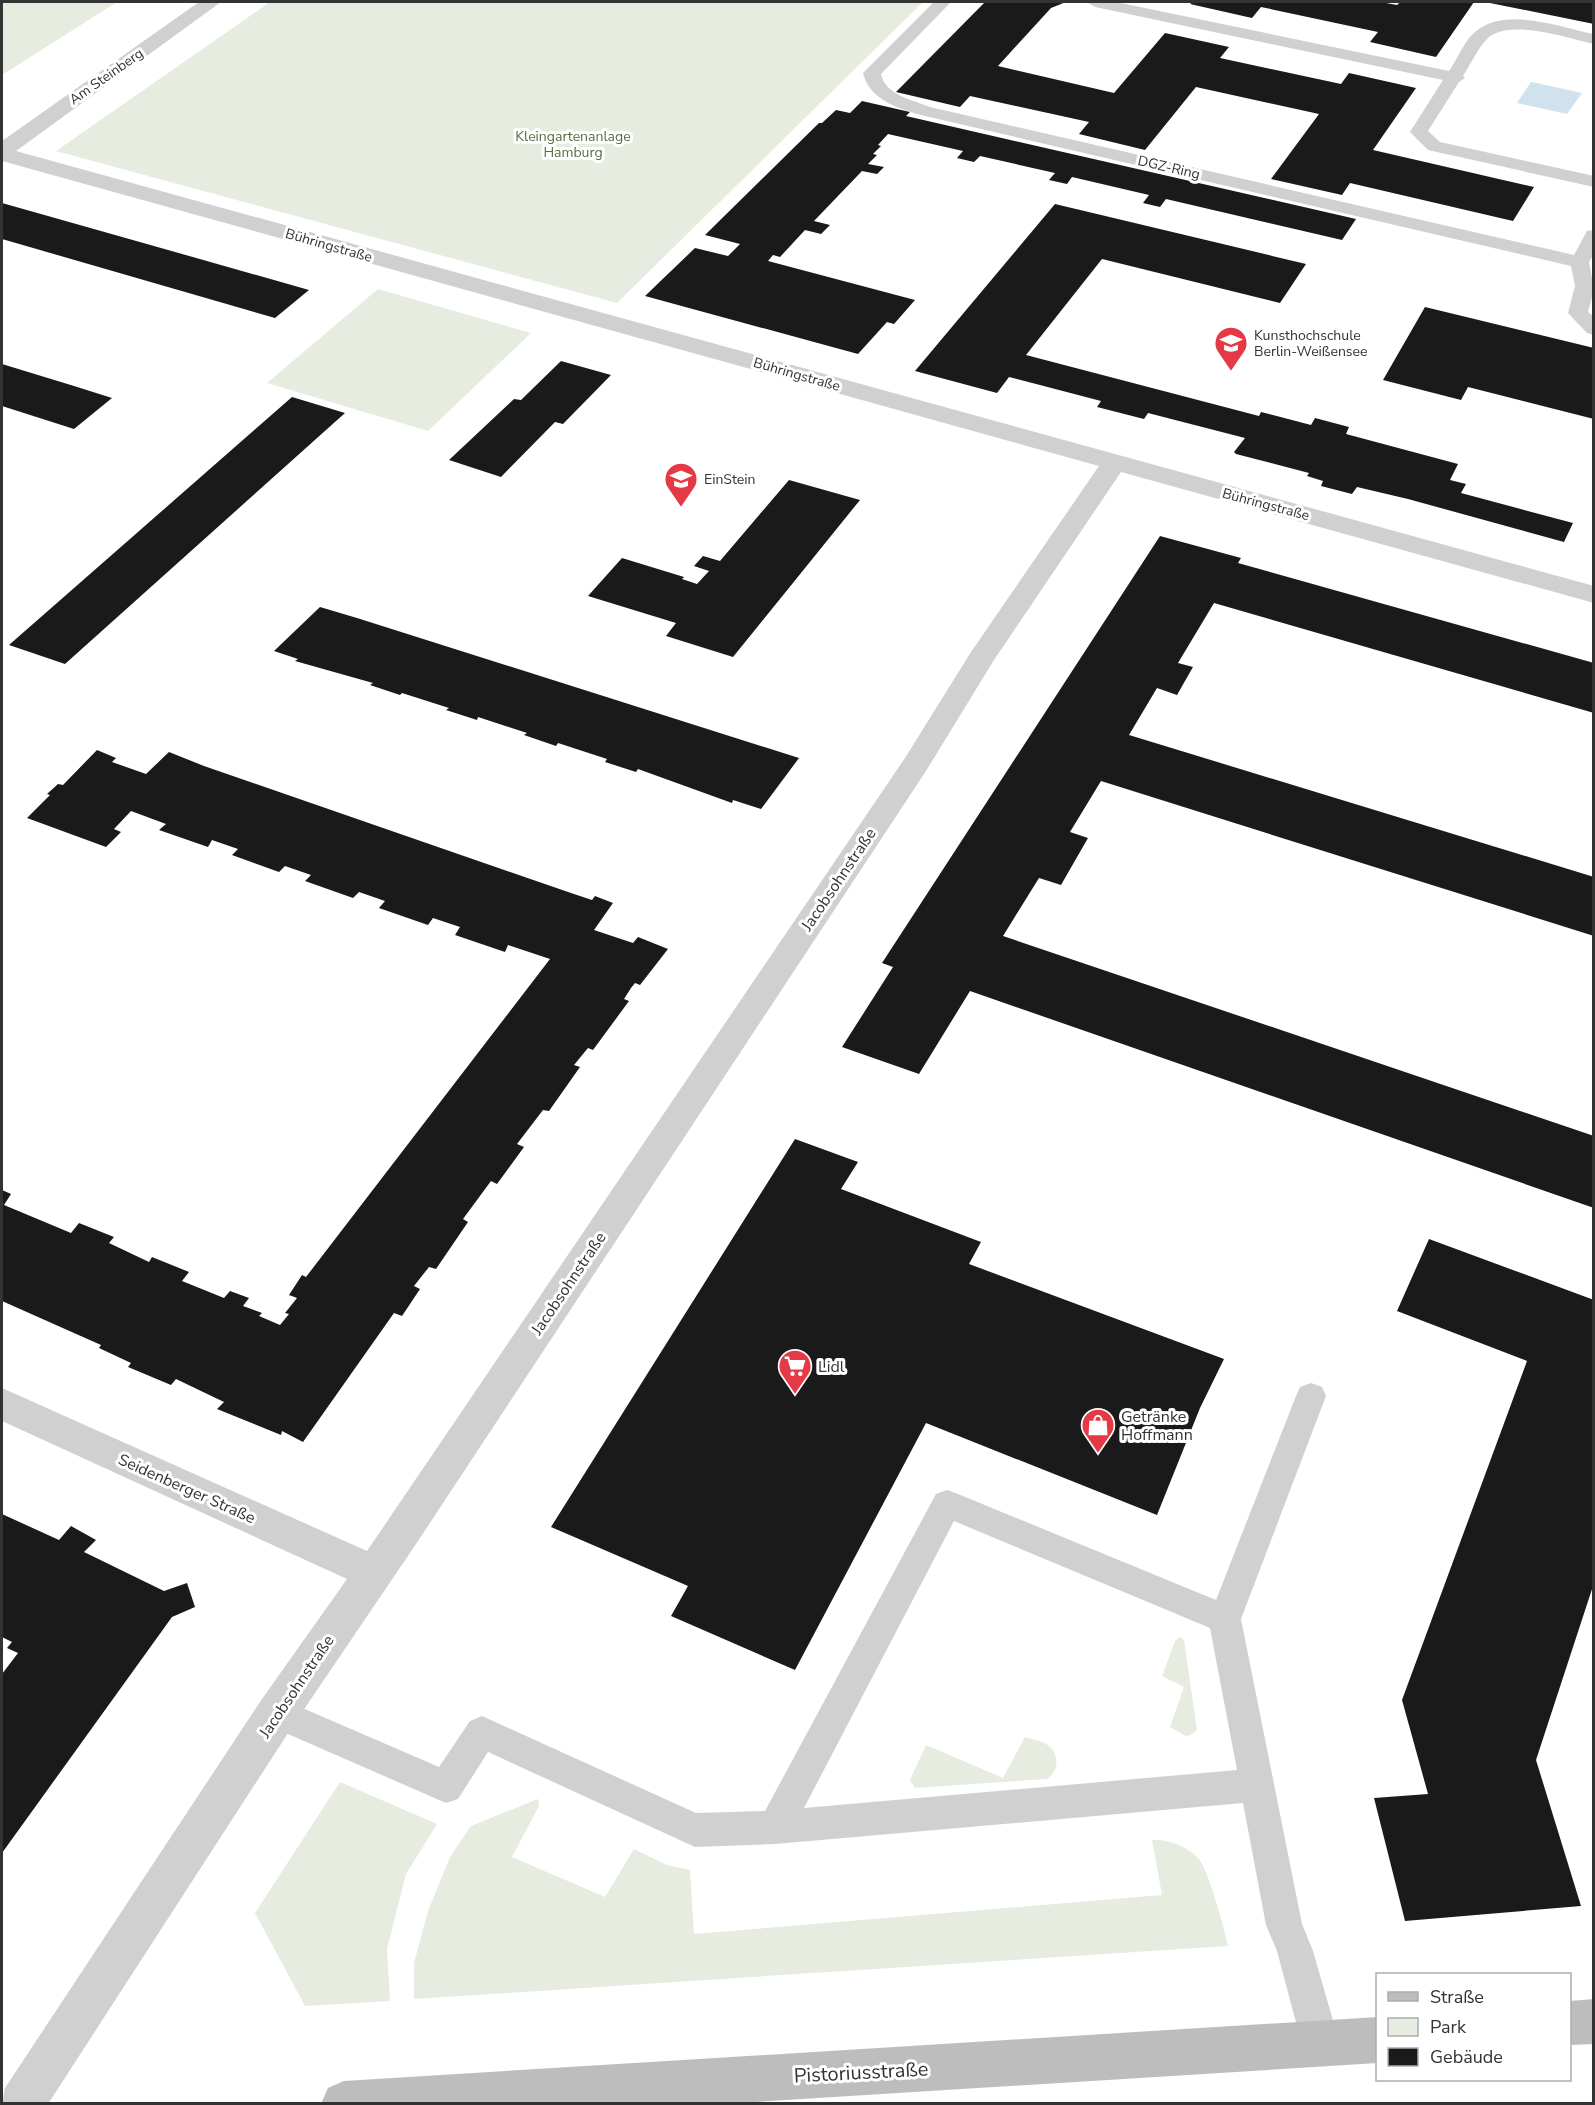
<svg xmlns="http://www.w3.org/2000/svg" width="1595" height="2105" font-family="'Nunito Sans',sans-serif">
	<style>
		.green { fill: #e6ecdf }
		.water { fill: #cfe2ee }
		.building { fill: #1a1a1a }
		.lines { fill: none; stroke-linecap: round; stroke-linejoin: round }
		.lane { fill: #d0d0d0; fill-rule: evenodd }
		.street { fill: #d0d0d0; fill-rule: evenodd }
		.secondary { fill: #bdbdbd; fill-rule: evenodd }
		.labels { text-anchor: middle; stroke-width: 6; stroke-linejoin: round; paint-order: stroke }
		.far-street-label { font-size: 14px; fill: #333; stroke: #fff }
		.far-park-label { font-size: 14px; fill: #56703f; stroke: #fff }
		.far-poi-label { font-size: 14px; fill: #333; stroke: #fff; text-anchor: start }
		.street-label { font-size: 16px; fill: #333; stroke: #fff }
		.poi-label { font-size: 16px; fill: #333; stroke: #fff; text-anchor: start }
		.near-street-label { font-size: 20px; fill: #333; stroke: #fff }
	</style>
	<rect width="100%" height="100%" fill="#fff"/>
	<path class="green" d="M 2,2 L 117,2 L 2,75 Z
		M 270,2 L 923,2 L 617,303 L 56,151 Z
		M 378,289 L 531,333 L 428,431 L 267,383 Z
		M 1180,1637 L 1184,1640 L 1197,1730 L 1191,1735 L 1186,1736 L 1170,1727 L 1184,1687 L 1162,1676 L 1175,1641 Z
		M 1025,1737 C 1031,1739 1038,1740 1044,1743 C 1059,1750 1061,1769 1047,1779 L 915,1788 L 910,1780 L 926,1745 L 1003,1778 Z
		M 340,1782 L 437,1824 L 406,1874 L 387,1949 L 390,2001 L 305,2006 L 255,1913 Z
		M 538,1799 L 539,1806 L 512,1857 L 605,1897 L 634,1849 L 667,1865 L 690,1870 L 694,1934 L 1162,1895 L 1152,1840 C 1169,1839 1186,1846 1198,1858 C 1208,1868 1225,1931 1228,1946 L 414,1999 L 414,1963 L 428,1911 L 450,1857 L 471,1826 Z"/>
	<path class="water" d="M 1531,82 L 1532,82 L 1582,93 L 1567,114 L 1517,103 Z"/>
	<path class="building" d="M 985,2 L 1066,2 L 1051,8 L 998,66 L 1114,93 L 1165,33 L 1229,47 L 1220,58 L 1341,84 L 1349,73 L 1416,88 L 1373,150 L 1534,187 L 1513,221 L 1350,183 L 1342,195 L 1271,179 L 1319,114 L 1196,87 L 1145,150 L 1079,134 L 1089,122 L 970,96 L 960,107 L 896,92 Z
		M 1193,2 L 1381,2 L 1397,5 L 1400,2 L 1474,2 L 1436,57 L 1370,42 L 1378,32 L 1261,7 L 1252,18 L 1190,4 Z
		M 1490,2 L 1594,2 L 1594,24 L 1490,3 Z
		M 862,101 L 910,112 L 906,116 L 1356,219 L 1342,240 L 1166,199 L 1160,207 L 1143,203 L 1149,195 L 1072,177 L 1067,184 L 1049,180 L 1055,173 L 980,156 L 974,162 L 957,158 L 963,151 L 888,134 L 878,145 L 881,146 L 873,154 L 877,155 L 868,164 L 884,167 L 877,174 L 862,171 L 814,221 L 830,225 L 821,234 L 805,230 L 780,257 L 773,255 L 768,261 L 915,300 L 894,324 L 887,322 L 858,354 L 645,296 L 695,248 L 728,256 L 740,244 L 705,235 L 819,123 L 822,123 L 836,110 L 850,113 Z
		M 2,203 L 267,278 L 309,290 L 275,318 L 2,239 Z
		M 1055,204 L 1306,264 L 1280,303 L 1102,259 L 1026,355 L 1259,416 L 1261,412 L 1311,425 L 1315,418 L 1349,427 L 1346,434 L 1458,464 L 1450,480 L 1466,484 L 1461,493 L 1573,523 L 1564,542 L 1408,499 L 1357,487 L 1352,494 L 1321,486 L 1323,481 L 1307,476 L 1309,473 L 1236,454 L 1234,452 L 1245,438 L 1148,413 L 1144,419 L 1097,407 L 1101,401 L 1009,377 L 997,393 L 915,371 Z
		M 1425,307 L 1594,348 L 1594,419 L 1468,387 L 1461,400 L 1383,380 Z
		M 561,361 L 611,375 L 563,424 L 555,422 L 501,477 L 449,460 L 514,399 L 521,400 Z
		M 2,364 L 74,386 L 112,398 L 74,429 L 2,406 Z
		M 292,397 L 345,413 L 65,664 L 9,645 Z
		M 789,480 L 860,500 L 733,657 L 666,636 L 676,623 L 588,596 L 622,558 L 684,577 L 682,579 L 697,584 L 709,571 L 694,566 L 703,556 L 720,561 Z
		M 1160,536 L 1241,558 L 1238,563 L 1594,663 L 1594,713 L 1214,603 L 1178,663 L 1193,667 L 1177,695 L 1157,688 L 1129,735 L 1594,877 L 1594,936 L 1101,781 L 1070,832 L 1088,838 L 1061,885 L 1039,878 L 1003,936 L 1594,1136 L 1594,1208 L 970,991 L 919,1074 L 842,1047 L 893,967 L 882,963 Z
		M 320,607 L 357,618 L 799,758 L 761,809 L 733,800 L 732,803 L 638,769 L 636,772 L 605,762 L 607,759 L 558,743 L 556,746 L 524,735 L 527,733 L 478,717 L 477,720 L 446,710 L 449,708 L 402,693 L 400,695 L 370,685 L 373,683 L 295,661 L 298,659 L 274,651 Z
		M 97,750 L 116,758 L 112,762 L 146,774 L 169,752 L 204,766 L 571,893 L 592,900 L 595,896 L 613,903 L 594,930 L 633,943 L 638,937 L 668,949 L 640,985 L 635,983 L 631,988 L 624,999 L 629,1001 L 593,1050 L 588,1048 L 574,1065 L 580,1067 L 549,1111 L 543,1110 L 517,1144 L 524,1147 L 497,1184 L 491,1181 L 463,1219 L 468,1222 L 436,1269 L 429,1267 L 414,1286 L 420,1289 L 402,1316 L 394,1313 L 303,1442 L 282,1431 L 281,1435 L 217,1409 L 224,1402 L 176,1379 L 171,1385 L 128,1367 L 131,1363 L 99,1348 L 101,1345 L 2,1301 L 2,1190 L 11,1194 L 4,1205 L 71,1233 L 79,1223 L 114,1237 L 109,1243 L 149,1262 L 152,1257 L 189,1272 L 182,1281 L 224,1298 L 230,1291 L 249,1298 L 243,1306 L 262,1313 L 259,1316 L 280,1325 L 289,1314 L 285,1313 L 297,1298 L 289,1295 L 302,1275 L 306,1277 L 550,959 L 508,945 L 505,952 L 455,935 L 460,927 L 433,918 L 428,925 L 379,908 L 385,901 L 359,892 L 353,898 L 305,881 L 311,875 L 285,866 L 279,872 L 232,855 L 238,849 L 212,840 L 208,847 L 159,830 L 166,824 L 131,811 L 114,829 L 121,832 L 106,847 L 27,818 L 50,795 L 47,794 L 58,784 L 63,785 Z
		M 795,1139 L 858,1162 L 841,1189 L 981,1242 L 969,1264 L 1224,1359 L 1200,1408 L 1157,1515 L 926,1423 L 795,1670 L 671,1616 L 688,1586 L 551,1527 Z
		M 1429,1239 L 1594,1300 L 1594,1583 L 1536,1760 L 1581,1906 L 1405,1921 L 1374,1798 L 1428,1794 L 1402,1700 L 1527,1361 L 1397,1311 Z
		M 2,1514 L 59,1540 L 71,1526 L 96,1540 L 84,1552 L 164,1591 L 187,1583 L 195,1607 L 172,1617 L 2,1853 L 2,1674 L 18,1653 L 7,1648 L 12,1642 L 2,1637 Z"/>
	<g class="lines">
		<path class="lane" d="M 934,2 L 951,2 L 881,74 C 885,95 913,100 930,107 L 1574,255 L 1587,231 L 1594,230 L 1594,254 L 1589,262 L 1594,290 L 1588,312 L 1594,317 L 1594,335 L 1587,333 L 1568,313 L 1575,286 L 1571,266 L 925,116 C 901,110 869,100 863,73 Z
			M 1087,2 L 1116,2 L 1449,71 C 1457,60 1464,41 1475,32 C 1506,6 1559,27 1594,34 L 1594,44 C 1567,38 1507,17 1486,40 C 1477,50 1470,65 1463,76 L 1465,78 L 1459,82 L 1428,131 L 1440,142 L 1594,176 L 1594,187 L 1428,150 L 1410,132 L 1443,80 L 1095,7 Z
			M 1311,1383 L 1322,1387 L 1326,1396 L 1241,1619 L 1302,1924 L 1313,1951 L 1340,2045 L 1334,2058 L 1321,2064 L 1308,2058 L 1302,2045 L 1277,1951 L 1266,1925 L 1243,1803 L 775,1844 L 695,1847 L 488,1752 L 458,1799 L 446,1803 L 265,1724 L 260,1713 L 265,1702 L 277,1697 L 439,1767 L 470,1721 L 482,1716 L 696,1813 L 765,1811 L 936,1494 L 947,1490 L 958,1494 L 1216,1600 L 1296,1396 L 1300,1387 ZM 954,1521 L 1210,1628 L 1237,1770 L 804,1808 Z"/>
		<path class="street" d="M 199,2 L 221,2 L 16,151 L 1594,586 L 1594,603 L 1121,472 L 994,660 L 926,771 L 416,1544 L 292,1727 L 48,2104 L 2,2104 L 5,2088 L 262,1699 L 347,1579 L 2,1421 L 2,1388 L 367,1551 L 905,758 L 971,652 L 1099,466 L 2,161 L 2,141 Z"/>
		<path class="secondary" d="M 1594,1999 L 1594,2044 L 1570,2045 L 1570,2001 Z
			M 1378,2017 L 1378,2063 L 722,2104 L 321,2104 L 328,2088 L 344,2081 Z"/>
	</g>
	<defs>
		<g id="university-pin" transform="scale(1.725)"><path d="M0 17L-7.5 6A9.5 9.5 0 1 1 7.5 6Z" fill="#e63946" stroke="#fff"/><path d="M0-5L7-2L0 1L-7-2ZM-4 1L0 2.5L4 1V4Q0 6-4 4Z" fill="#fff"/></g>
		<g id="school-pin" transform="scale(1.725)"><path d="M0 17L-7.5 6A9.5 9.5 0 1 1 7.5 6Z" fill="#e63946" stroke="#fff"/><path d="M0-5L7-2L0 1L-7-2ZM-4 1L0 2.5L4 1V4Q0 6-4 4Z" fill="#fff"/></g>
		<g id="supermarket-pin" transform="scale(1.725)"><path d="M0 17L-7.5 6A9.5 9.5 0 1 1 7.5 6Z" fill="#e63946" stroke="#fff"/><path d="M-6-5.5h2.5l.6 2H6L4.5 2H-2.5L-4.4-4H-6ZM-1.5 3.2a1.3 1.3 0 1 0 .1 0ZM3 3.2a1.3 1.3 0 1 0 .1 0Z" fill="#fff"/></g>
		<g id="shop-pin" transform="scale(1.725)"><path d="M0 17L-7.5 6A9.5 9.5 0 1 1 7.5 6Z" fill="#e63946" stroke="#fff"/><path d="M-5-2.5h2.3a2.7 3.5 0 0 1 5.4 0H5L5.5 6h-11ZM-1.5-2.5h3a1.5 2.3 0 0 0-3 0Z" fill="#fff"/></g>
	</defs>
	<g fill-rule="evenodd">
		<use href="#university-pin" x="1231" y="343"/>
		<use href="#school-pin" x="681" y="479"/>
		<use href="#supermarket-pin" x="795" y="1366"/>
		<use href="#shop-pin" x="1098" y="1425"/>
	</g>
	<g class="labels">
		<g class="far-street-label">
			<text transform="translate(106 76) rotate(-35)" y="5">Am Steinberg</text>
			<text transform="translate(1169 167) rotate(13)" y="5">DGZ-Ring</text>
			<text transform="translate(329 245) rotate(16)" y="5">Bühringstraße</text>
			<text transform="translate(797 374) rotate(16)" y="5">Bühringstraße</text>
			<text transform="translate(1266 504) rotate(15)" y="5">Bühringstraße</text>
		</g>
		<g class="far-park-label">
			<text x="573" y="141">Kleingartenanlage<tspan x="573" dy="16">Hamburg</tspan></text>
		</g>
		<g class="far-poi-label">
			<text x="1254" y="340">Kunsthochschule<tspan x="1254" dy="16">Berlin-Weißensee</tspan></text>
			<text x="704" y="484">EinStein</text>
		</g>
		<g class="street-label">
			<text transform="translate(838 879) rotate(-56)" y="6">Jacobsohnstraße</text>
			<text transform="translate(568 1283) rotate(-56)" y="6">Jacobsohnstraße</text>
			<text transform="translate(187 1488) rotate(24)" y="6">Seidenberger Straße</text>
			<text transform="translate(296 1686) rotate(-56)" y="6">Jacobsohnstraße</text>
		</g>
		<g class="poi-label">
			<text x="818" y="1372">Lidl</text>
			<text x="1121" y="1422">Getränke<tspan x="1121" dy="18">Hoffmann</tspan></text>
		</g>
		<g class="near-street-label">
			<text transform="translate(861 2072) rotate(-3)" y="7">Pistoriusstraße</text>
		</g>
	</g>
	<rect width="1595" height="2105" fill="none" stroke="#333333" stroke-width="6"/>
	<rect x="1376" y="1973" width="195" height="108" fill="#ffffff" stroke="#adadad" stroke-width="1.5"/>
	<rect x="1388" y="1992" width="30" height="9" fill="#bdbdbd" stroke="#adadad" stroke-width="1.5"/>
	<text x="1430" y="2003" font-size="18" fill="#333333">Straße</text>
	<rect x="1388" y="2018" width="30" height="18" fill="#e6ecdf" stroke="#adadad" stroke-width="1.5"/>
	<text x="1430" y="2033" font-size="18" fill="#333333">Park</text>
	<rect x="1388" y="2048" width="30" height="18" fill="#1a1a1a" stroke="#adadad" stroke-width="1.5"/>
	<text x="1430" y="2063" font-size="18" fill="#333333">Gebäude</text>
</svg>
